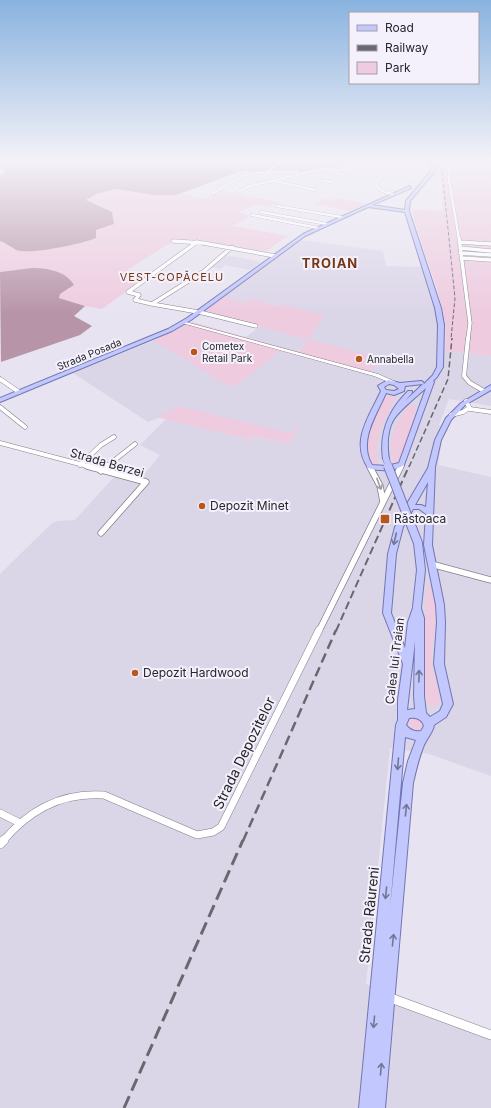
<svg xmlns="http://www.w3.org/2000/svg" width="491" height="1108" font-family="Inter,sans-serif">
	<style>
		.built { fill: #dbd5e8 }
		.green { fill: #eecbdf }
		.forest { fill: #b794a8 }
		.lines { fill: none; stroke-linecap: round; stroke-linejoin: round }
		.stream { stroke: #9cb1d1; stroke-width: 1 }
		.minor-far5-casing { stroke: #83808b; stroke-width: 3 }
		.minor-far4-casing { stroke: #83808b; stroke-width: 4.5 }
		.minor-far3-casing { stroke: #83808b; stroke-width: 5 }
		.minor-far2-casing { stroke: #83808b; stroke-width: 7 }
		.minor-far1-casing { stroke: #83808b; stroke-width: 8 }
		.minor-casing { stroke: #83808b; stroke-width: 10 }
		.tertiary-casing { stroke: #83808b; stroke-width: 1 }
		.primary-casing { stroke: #7176b2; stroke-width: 2 }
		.minor-far5 { stroke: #fff; stroke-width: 2.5 }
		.minor-far4 { stroke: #fff; stroke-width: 3.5 }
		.minor-far3 { stroke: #fff; stroke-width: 4 }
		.minor-far2 { stroke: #fff; stroke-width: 5.5 }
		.minor-far1 { stroke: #fff; stroke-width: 7 }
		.minor { stroke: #fff; stroke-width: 9 }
		.tertiary { fill: #fff; fill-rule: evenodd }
		.primary { fill: #c2c7fd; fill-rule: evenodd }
		.rail-far4 { stroke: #6a686f; stroke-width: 1; stroke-dasharray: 4 2; stroke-linecap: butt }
		.rail-far3 { stroke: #6a686f; stroke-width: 1.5; stroke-dasharray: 6 3; stroke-linecap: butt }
		.rail-far2 { stroke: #6a686f; stroke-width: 2; stroke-dasharray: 8 4; stroke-linecap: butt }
		.rail-far1 { stroke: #6a686f; stroke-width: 2.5; stroke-dasharray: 10 5; stroke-linecap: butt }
		.rail { stroke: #6a686f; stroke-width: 3; stroke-dasharray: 13 6; stroke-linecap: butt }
		.primary-bridge-far1-casing { stroke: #7176b2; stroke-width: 7; stroke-linecap: butt }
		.primary-bridge-casing { stroke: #7176b2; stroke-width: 10; stroke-linecap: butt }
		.primary-bridge-far1 { stroke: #c2c7fd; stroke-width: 6 }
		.primary-bridge { stroke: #c2c7fd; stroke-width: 8 }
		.oneway { stroke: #9d9d9f }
		.oneway2 { stroke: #747693 }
		.poi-dot { fill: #b8561c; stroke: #f4f1fd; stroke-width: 1.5 }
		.labels { text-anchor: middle; stroke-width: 4; stroke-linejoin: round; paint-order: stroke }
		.far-poi-label { font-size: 10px; fill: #262529; stroke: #f4f1fd; text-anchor: start }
		.far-street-label { font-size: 10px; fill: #262529; stroke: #f4f1fd }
		.far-neighbourhood-label { font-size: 11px; letter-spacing: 1px; fill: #773714; stroke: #f4f1fd }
		.street-label { font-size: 12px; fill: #262529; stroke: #f4f1fd }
		.poi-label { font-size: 12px; fill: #262529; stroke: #f4f1fd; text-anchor: start }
		.far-district-label { font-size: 13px; font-weight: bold; letter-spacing: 1px; fill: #773714; stroke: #f4f1fd }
		.near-street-label { font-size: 14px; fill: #262529; stroke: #f4f1fd }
	</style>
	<rect width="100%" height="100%" fill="#e7e3f0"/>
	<path class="built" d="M 300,240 L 383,251 L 386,266 L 429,267 L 445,324 L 446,351 L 491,356 L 491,406 L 449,399 L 439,425 L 446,429 L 442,440 L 438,465 L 491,477 L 491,776 L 429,754 L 390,748 L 366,984 L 491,1036 L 491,1108 L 0,1108 L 0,574 L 51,524 L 57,521 L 75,520 L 114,477 L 138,482 L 160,455 L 140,445 L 166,419 L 250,440 L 253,436 L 289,444 L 301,423 L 290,433 L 157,417 L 158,418 L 148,422 L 73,373 L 153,341 L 187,324 L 299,352 L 244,338 L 261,326 L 309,339 L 282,307 L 252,299 L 247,303 L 223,297 Z
		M 224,255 L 243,258 L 261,262 L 250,270 L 225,265 L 221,269 L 211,267 Z"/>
	<path class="green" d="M 428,160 L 486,160 L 491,165 L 491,356 L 446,351 C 446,342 446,332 445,323 C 439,284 420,248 412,210 L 443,211 L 441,182 L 422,180 L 401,188 C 417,178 429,183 428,160 Z
		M 174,161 L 174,160 L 287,160 L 281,162 L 264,161 L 243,164 L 208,161 L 174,162 Z
		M 116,189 L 137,192 L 176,195 L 181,193 L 205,199 L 219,190 L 279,202 L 268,207 L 255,205 L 238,212 L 250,216 L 233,226 L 288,236 L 265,252 L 202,241 L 175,240 L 127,270 L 149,275 L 102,309 L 85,306 L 60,298 L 60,294 L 71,288 L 32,268 L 0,272 L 0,241 C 6,243 11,247 16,250 C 30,255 82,244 96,238 L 96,230 L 114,224 L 112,212 L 87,202 L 86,200 L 96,194 Z
		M 324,198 L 334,200 L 338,198 L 366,204 L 350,211 L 315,204 Z
		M 223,297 L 247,303 L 252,299 L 281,307 L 285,305 L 324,316 L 309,339 L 383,359 L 368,375 L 280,351 L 235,387 L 223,383 L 182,357 L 153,341 L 192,322 L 299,352 L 309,340 L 204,311 Z
		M 387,395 L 394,396 L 396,398 C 383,421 373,439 378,466 L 371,465 L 365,448 L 368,434 L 383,399 Z
		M 409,405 L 416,406 C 415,418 405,461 394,465 C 386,443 395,423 409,405 Z
		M 179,406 L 290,433 L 302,422 L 289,444 L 254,436 L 250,440 L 156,417 Z
		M 429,583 C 442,608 431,637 432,663 C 433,675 443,693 438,705 L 433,707 C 430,705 427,704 426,700 C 422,688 424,591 429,583 Z
		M408 724a7 7 0 1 1 14 0a7 7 0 1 1-14 0Z"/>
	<path class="forest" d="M 6,160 L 35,160 L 57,162 L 74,160 L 174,160 L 175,162 L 208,161 L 243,164 L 264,161 L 281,162 L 287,160 L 341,160 L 340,165 L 334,168 L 303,172 L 281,170 L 251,173 L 248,170 L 241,171 L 176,195 L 154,195 L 116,189 L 96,194 L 86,200 L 112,212 L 114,224 L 96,230 L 96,238 C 82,244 30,255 16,250 C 11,247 6,243 0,241 L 0,176 L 6,171 L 0,166 L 0,163 Z
		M 32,268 C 47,268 66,271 74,285 L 60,294 L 59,298 L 85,306 L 74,316 L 92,326 L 80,335 L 1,362 L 0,272 Z"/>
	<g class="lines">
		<path class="stream" d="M 200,244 L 209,246"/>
		<g class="minor-far5-casing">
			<path id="minor-far5" d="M 262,160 L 278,161
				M 448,160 L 449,180 L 459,239
				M 451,161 L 471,161
				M 449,165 L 482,165
				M 267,172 L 277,165 L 279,160
				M 275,181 L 315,190
				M 322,181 L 331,182 L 341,176 L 334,170
				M 238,192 L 247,187 L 321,169 L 341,170 L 360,167 L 385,174 L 376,181 C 376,191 385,192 393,194
				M 213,193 L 240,177 L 254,173 L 297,172
				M 277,206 L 341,217
				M 261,212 L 327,224
				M 252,215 L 318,228"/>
		</g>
		<g class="minor-far4-casing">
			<path id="minor-far4" d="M 459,238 L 470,323 L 468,339
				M 173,241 L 203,243 L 275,256
				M 459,242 L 491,244
				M 460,248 L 491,251
				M 460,253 L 491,255
				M 461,258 L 491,260
				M 152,304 L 135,300 L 139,295 L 128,292 L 197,242
				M 198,312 L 152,304 L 203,272 L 232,247
				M 199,312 L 256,326"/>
		</g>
		<g class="minor-far3-casing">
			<path id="minor-far3" d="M 468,338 L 464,376 L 470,383 L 484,391
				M 0,379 L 19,392
				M 466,401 L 470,409 L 491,412
				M 0,407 L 25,427
				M 451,415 L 463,412 L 469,408
				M 0,443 L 91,467
				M 80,465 L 101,445 L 114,437
				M 106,467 L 135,444
				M 400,467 L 402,464"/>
		</g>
		<g class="minor-far2-casing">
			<path id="minor-far2" d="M 87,466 L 146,482 L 101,533
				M 370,467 L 380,486 L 383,502
				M 101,471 L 107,466
				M 431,564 L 491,580
				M 319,631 L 401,466"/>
		</g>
		<g class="minor-far1-casing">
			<path id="minor-far1" d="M 0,813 L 20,823
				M 3,841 C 29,810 63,792 104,795 L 197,835 L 213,832 L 221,827 L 319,630"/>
		</g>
		<g class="minor-casing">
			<path id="minor" d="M 0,844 L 4,840
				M 388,997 L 491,1035"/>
		</g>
		<g class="tertiary-casing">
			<path id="tertiary" d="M 182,321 L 378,374 L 396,382 L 395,383 L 391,383 L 374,376 L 182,323 Z"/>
		</g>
		<g class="primary-casing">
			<path id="primary" d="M 430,160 L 434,160 L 435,171 L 410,201 L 409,211 L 441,308 L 444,325 L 443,367 L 437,377 L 433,381 L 434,382 L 404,465 C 393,472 380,471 368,468 C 350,441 369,417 381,391 L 378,386 L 379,385 L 388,380 L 400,383 L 421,381 L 423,382 L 424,384 L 433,375 L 437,367 L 438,325 L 435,308 L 405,212 L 368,207 L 305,236 L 191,320 L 172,331 L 0,402 L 0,398 L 168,329 L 187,318 L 303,234 L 410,186 L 411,188 L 372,205 L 405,210 L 406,201 L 431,171 ZM 389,384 L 394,385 L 399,389 L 394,391 L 386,390 L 384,387 ZM 423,384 L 405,401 L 412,393 L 412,391 L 408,391 C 389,410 379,432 383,459 L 386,461 L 389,459 C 387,446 387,430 394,419 C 399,411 418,395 426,388 L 399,463 L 386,466 L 372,465 C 358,441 376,416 386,393 L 394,395 L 404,391 L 405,386 Z
				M 491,385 L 491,390 L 465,405 L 451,420 L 441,440 L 435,467 L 432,545 L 444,605 L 445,622 L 444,664 L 453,704 L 446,717 L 434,725 C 433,732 427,738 424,745 C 419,757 416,770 413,783 L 385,1108 L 359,1108 L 396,725 L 398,720 L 398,700 L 403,664 L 383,613 L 388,554 L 395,527 L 406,508 L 405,507 L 428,468 L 435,440 L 446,418 L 461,403 ZM 428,482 L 426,507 L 421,505 L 415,505 ZM 413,509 L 419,509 L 426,514 L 424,545 L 436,605 L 437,622 L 434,664 L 443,704 L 440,711 L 430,717 L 426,713 L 424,696 L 424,618 L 420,605 L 414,605 L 408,622 L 405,648 L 391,613 L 396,554 L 403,527 ZM 415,641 L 414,696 L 415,709 L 407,710 ZM 409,718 C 416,717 422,719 424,726 L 421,731 C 414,732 410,730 406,725 ZM 405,737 L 416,740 L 408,761 L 403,783 L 390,908 Z"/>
		</g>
		<use href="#minor-far5" class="minor-far5"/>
		<use href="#minor-far4" class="minor-far4"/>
		<use href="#minor-far3" class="minor-far3"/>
		<use href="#minor-far2" class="minor-far2"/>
		<use href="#minor-far1" class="minor-far1"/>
		<use href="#minor" class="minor"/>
		<use href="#tertiary" class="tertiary"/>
		<use href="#primary" class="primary"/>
		<path class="rail-far4" d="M 441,160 L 455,298 L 451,339"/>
		<path class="rail-far3" d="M 409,467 L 448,379 L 452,338"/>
		<path class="rail-far2" d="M 336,631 L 409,466"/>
		<path class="rail-far1" d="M 243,841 L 336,630"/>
		<path class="rail" d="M 124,1108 L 243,840"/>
		<g class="primary-bridge-far1-casing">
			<path id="primary-bridge-far1" d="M 386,459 L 389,467"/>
		</g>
		<g class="primary-bridge-casing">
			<path id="primary-bridge" d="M 388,466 L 418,543 L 421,570 L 417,607"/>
		</g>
		<use href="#primary-bridge-far1" class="primary-bridge-far1"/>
		<use href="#primary-bridge" class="primary-bridge"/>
	</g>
	<defs><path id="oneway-shaft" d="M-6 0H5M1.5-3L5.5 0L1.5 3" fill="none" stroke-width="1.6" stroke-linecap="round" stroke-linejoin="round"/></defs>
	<use class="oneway" href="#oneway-shaft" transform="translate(379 484) rotate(69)"/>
	<g class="oneway2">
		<use href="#oneway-shaft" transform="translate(395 539) rotate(103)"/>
		<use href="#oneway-shaft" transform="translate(419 676) rotate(-89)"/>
		<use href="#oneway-shaft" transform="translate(398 764) rotate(95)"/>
		<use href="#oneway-shaft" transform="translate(406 810) rotate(-84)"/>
		<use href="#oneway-shaft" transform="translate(386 893) rotate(96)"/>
		<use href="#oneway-shaft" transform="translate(393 940) rotate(-84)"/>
		<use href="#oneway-shaft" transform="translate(374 1022) rotate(95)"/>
		<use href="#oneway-shaft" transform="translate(381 1069) rotate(-85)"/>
	</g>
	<linearGradient id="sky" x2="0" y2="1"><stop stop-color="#89b3df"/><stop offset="0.51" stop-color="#f4f2f8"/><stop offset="1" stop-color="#f4f2f8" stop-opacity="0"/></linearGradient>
	<rect width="491" height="315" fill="url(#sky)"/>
	<g class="poi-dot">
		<circle cx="194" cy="352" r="4"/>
		<circle cx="359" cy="359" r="4"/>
		<circle cx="202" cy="506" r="4"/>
		<rect x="380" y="514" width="10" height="10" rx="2"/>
		<circle cx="135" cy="673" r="4"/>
	</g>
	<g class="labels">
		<g class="far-poi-label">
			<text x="202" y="350">Cometex<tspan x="202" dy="12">Retail Park</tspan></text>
			<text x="367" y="363">Annabella</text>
		</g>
		<g class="far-street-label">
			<text transform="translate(89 354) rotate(-22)" y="4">Strada Posada</text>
		</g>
		<g class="far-neighbourhood-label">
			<text x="172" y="281">VEST-COPĂCELU</text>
		</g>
		<g class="street-label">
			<text transform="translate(107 463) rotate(16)" y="4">Strada Berzei</text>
			<text transform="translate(395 661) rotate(-83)" y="4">Calea lui Traian</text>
		</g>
		<g class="poi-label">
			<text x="210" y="510">Depozit Minet</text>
			<text x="394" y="523">Răstoaca</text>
			<text x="143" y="677">Depozit Hardwood</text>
		</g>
		<g class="far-district-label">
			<text x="330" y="268">TROIAN</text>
		</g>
		<g class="near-street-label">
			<text transform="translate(244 753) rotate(-64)" y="5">Strada Depozitelor</text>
			<text transform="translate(369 915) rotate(-84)" y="5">Strada Râureni</text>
		</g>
	</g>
	<rect x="349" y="12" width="130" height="72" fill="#f4f1fd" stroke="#a29fa8"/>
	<rect x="357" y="25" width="20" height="6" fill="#c2c7fd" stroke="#a29fa8"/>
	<text x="385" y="32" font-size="12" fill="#262529">Road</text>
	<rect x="357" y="45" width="20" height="6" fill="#6a686f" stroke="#a29fa8"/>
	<text x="385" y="52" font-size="12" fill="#262529">Railway</text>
	<rect x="357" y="62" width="20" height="12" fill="#eecbdf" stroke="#a29fa8"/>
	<text x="385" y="72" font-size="12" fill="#262529">Park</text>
</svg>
